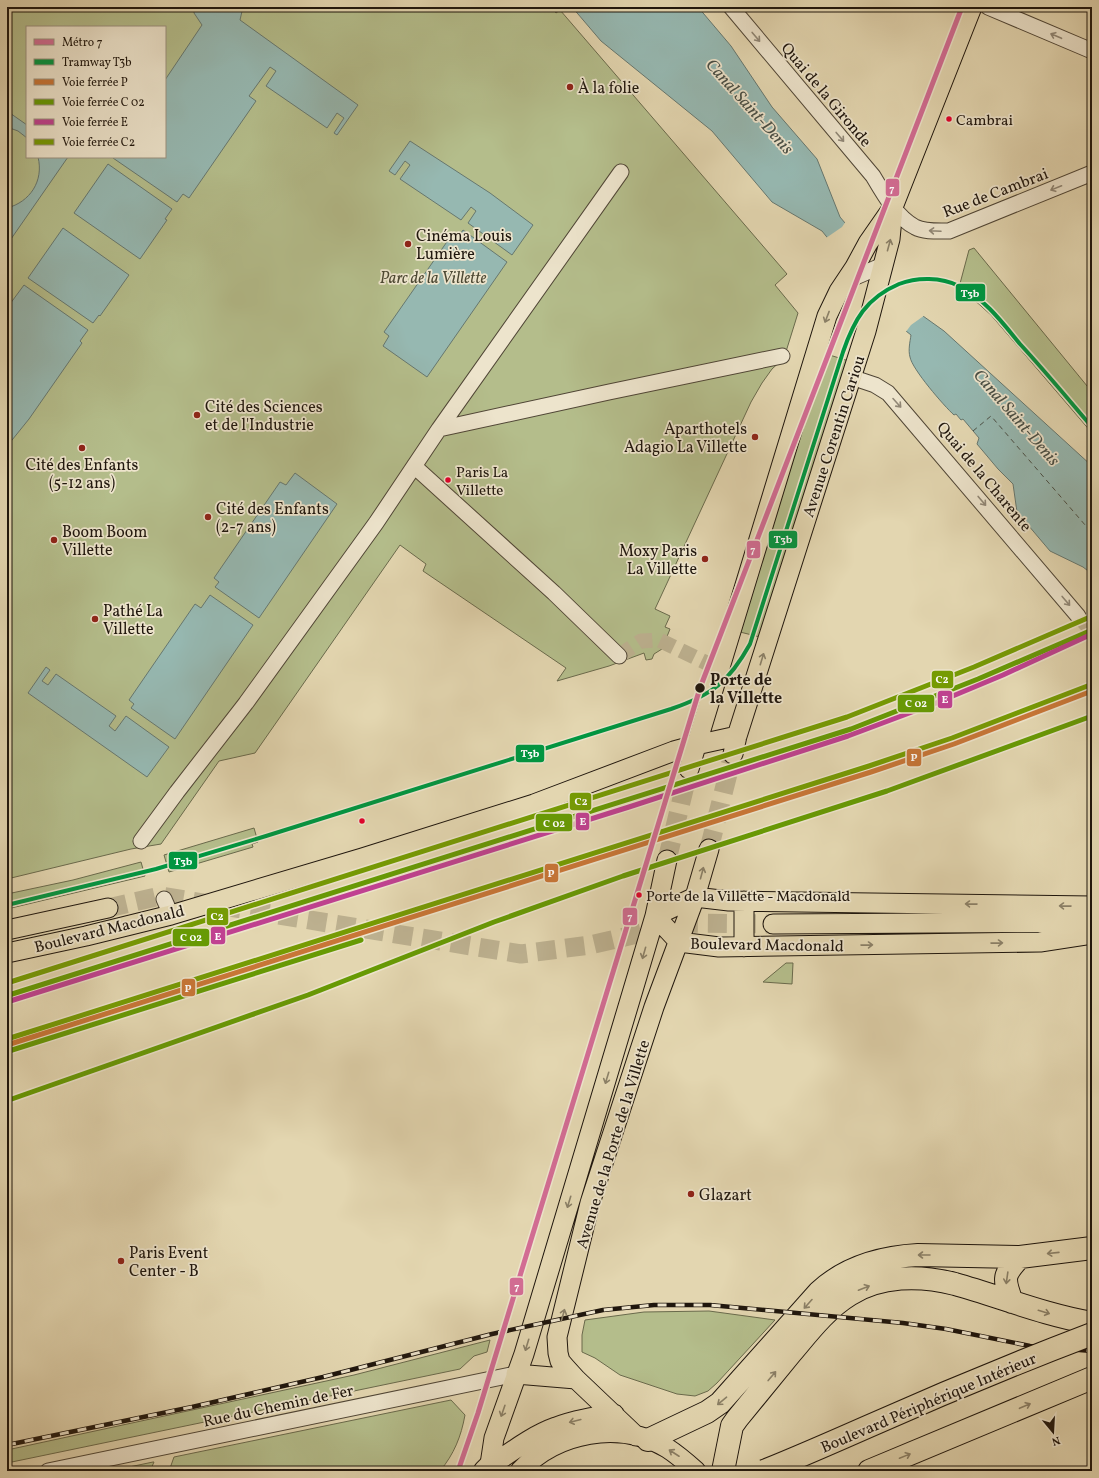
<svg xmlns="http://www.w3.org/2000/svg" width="1099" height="1478" font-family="Vollkorn,serif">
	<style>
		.green { fill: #b4bd8b; stroke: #6a6a4c; fill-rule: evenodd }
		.water { fill: #96b8b1; stroke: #66776f }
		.pier { fill: #e3d6b0 }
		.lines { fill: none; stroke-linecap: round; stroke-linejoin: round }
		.ferry { stroke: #494f46; stroke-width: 1; stroke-dasharray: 5 4; stroke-linecap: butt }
		.minor-tunnel { stroke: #bcb08f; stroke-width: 15; stroke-dasharray: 15 8; stroke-linecap: butt }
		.major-tunnel { stroke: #bcb08f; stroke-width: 19; stroke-dasharray: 19 10; stroke-linecap: butt }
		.minor-casing { stroke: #504636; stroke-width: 17 }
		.major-casing { stroke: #1f160d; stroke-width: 21 }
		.highway-casing { stroke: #1f160d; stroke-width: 24 }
		.minor { stroke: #ede4cc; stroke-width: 15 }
		.major { stroke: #e3d6b0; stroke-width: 19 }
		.highway { stroke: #e3d6b0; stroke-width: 22 }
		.rail-casing { stroke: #1f160d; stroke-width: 4.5 }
		.rail { stroke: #ede4cc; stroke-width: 3; stroke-dasharray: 9; stroke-linecap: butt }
		.highway-bridge-casing { stroke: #1f160d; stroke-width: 24; stroke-linecap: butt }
		.highway-bridge { stroke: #e3d6b0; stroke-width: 22 }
		.rail-1-casing { stroke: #ede4cc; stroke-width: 8 }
		.rail-2-casing { stroke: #ede4cc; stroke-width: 8 }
		.rail-3-casing { stroke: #ede4cc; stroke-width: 8 }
		.rail-4-casing { stroke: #ede4cc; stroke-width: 8 }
		.rail-1 { stroke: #c87637; stroke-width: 5 }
		.rail-2 { stroke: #679a04; stroke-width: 5 }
		.rail-3 { stroke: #c04191; stroke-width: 5 }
		.rail-4 { stroke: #769b03; stroke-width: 5 }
		.tram-1-casing { stroke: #ede4cc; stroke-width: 7 }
		.tram-1 { stroke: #009641; stroke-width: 4 }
		.metro-1-casing { stroke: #ede4cc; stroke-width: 8 }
		.metro-1 { stroke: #d26c93; stroke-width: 5 }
		.oneway { stroke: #908776 }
		.oneway2 { stroke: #8b8067 }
		.poi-dot { fill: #8f2418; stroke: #ede4cc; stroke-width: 1.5 }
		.bus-dot { fill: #e4002b; stroke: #ede4cc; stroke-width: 1.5 }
		.stop-dot { fill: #1f160d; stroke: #ede4cc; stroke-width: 1.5 }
		.labels { text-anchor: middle; stroke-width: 3.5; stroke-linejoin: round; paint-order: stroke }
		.bus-label { font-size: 15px; fill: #1f160d; stroke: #ede4cc; text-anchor: start }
		.poi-label { font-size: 16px; fill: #1f160d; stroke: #ede4cc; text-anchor: start }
		.street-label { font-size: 16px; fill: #1f160d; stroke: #ede4cc }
		.park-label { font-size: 16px; font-style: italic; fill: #4c4833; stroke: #ede4cc }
		.stop-label { font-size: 16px; font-weight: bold; fill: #1f160d; stroke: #ede4cc; text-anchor: start }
		.water-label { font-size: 17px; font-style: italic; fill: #494f46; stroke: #ede4cc }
		.line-badge { stroke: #ede4cc; stroke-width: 1.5 }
		.badge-label { font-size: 11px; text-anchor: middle; font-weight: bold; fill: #fff }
	</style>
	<rect width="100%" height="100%" fill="#e3d6b0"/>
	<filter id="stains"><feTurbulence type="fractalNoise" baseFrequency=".005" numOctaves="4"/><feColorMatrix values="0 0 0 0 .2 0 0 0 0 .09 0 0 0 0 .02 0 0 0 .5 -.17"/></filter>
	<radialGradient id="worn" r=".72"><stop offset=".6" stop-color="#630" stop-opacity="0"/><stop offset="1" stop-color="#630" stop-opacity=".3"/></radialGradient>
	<path class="green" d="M 7,7 L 551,7 L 556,13 L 560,10 L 787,274 L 775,285 L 798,313 L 784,358 L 772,369 L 762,383 L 751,402 L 655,609 L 670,616 L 665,627 L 670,629 L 662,649 L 654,654 L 652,659 L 646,660 L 644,653 L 609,666 L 557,681 L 566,668 L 423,571 L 426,564 L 400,545 L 255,753 L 219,761 L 161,844 L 131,849 L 7,879 ZM 27,27 L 165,27 L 165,157 L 27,157 Z
		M 974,248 L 1092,392 L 1092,433 L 991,315 L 971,297 L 958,291 L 969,250 Z
		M 823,353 L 849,361 L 760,637 L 736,631 Z
		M 254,828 L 258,842 L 252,844 L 253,847 L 169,872 L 164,855 Z
		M 141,862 L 145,876 L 7,909 L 7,894 L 73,880 Z
		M 786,963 L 793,963 L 792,984 L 763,982 Z
		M 709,1311 L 775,1320 L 717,1383 L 708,1391 L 695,1396 L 677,1394 L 620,1375 L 595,1358 L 582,1352 L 582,1335 L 585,1320 L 644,1312 Z
		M 490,1340 L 487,1352 L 474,1356 L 460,1369 L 7,1463 L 7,1450 L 354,1375 Z
		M 451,1400 L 465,1415 C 461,1437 454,1454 440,1471 L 169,1471 L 174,1457 Z
		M 153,1462 L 154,1462 L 150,1471 L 110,1471 Z"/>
	<path class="water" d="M 194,7 L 243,7 L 240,20 L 358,105 L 337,135 L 334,133 L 344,118 L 337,113 L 327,128 L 266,86 L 276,71 L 270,67 L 249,96 L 256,101 L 189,198 L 183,194 L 177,202 L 113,158 L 113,157 L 165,157 L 165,80 L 202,25 L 194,13 Z
		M 572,7 L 698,7 L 731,46 L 772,107 L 817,159 L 840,217 L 923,316 L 944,331 L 1092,466 L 1092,574 L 1083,567 L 1050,551 L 1017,512 L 1013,484 L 998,469 L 977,444 L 979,438 L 963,419 L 961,420 L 956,414 L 954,415 C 944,406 912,369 910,357 C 908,350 910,342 911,335 L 906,331 L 826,236 L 822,231 L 772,202 L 712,131 L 601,41 Z
		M 7,111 L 27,125 L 27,138 L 18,131 L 7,127 Z
		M 410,141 L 490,193 L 533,225 L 512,255 L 468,223 L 476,211 L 471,207 L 461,220 L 400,179 L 410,165 L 405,161 L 395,175 L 389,171 Z
		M 38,157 L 68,157 L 11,239 L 7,237 L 7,208 C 30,202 44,181 38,157 Z
		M 108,164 L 172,209 L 165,219 L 167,220 L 140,259 L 74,213 Z
		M 63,228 L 129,275 L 100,316 L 99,315 L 93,323 L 28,278 Z
		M 463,230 L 507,262 L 427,377 L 383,346 L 389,336 L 384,332 L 451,236 L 457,239 Z
		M 24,285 L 88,330 L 80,341 L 82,343 L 29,419 L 8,445 L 7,444 L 7,308 Z
		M 295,473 L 337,504 L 259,618 L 215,587 L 219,582 L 214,578 L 280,482 L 286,485 Z
		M 210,595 L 253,625 L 175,739 L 131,708 L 134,704 L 129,700 L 195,604 L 201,608 Z
		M 46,667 L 50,670 L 42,681 L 48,685 L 56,674 L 116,716 L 109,726 L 115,731 L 126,716 L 169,747 L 147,777 L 28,693 Z"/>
	<path class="pier" d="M 846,221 L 925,315 L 911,325 L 905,333 L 826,238 L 842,227 Z"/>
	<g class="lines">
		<path class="ferry" d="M 973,431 L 991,416 L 1092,533"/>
		<path class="minor-tunnel" d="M 1078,616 L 1092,631
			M 619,656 L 641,641 L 659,640 L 719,669"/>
		<path class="major-tunnel" d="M 709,849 L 733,754
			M 667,860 L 689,769
			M 108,908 L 160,896 L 521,954 L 590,945 L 684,923 L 773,924"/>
		<g class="minor-casing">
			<path id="minor" d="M 731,7 L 873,176 C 883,193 897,218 915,227 C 924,232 938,231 949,231 L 1092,173
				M 988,7 L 1092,51
				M 844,282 L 883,265
				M 851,377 L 875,385 L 888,393 L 1078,616
				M 439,429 L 609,392 L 782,356
				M 414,466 L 554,593 L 619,656
				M 141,841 L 177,792 L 246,703 L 376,523 L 439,429 L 621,172
				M 164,899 L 171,915
				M 48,1471 L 516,1374"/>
		</g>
		<g class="major-casing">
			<path id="major" d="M 733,754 L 737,736 L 866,331 L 890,239 L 893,208
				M 689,769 L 827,316 L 839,291 L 855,267 L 868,243 L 893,207 L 972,7
				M 744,901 L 744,947
				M 655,916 L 679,942 L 719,947 L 1040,942 L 1092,934
				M 655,916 L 695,897 L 729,901 L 1092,906
				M 773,924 L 1092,922
				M 7,930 L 108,908
				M 7,953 L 86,936 L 171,915 L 362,858 L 534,804 L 674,751 L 696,745 L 737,736
				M 516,1374 L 576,1379
				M 636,1436 L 576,1379 L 566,1368 L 560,1361 L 558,1353 L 557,1337 L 590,1203 L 654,1007 L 695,897 L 709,849
				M 489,1467 C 510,1453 531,1436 556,1427 C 574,1420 594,1417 614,1414
				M 489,1471 L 494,1438 L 524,1354 L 630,1000 L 655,916 L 667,860
				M 520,1471 C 557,1432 619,1420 667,1448 C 678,1455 687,1463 696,1471"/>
		</g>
		<g class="highway-casing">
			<path id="highway" d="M 1012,1302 C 1003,1278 1003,1275 1020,1257
				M 648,1440 L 707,1412 L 720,1403 L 819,1292 C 846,1267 883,1257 918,1255 L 1020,1257 L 1092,1248
				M 485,1471 L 489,1467
				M 723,1471 L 732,1426 L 737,1419 C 755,1397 773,1375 791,1353 C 808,1333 826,1309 849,1295 C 880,1275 920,1275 955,1284 C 1001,1297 1045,1315 1092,1323
				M 869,1471 L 1092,1378"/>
		</g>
		<use href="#minor" class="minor"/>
		<use href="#major" class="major"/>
		<use href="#highway" class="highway"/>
		<g class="rail-casing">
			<path id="rail" d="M 7,1445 L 192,1407 L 323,1377 L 492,1334 L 603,1310 L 654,1305 L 710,1305 L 903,1323 L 946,1329 L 1030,1346 L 1092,1351"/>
		</g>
		<use href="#rail" class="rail"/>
		<g class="highway-bridge-casing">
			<path id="highway-bridge" d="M 764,1471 C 799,1457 833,1442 867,1427 C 941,1394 1016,1363 1092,1334"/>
		</g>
		<use href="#highway-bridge" class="highway-bridge"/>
		<g class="rail-1-casing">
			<path id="rail-1" d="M 7,1045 L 871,772 L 954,744 L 1092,691"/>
		</g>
		<g class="rail-2-casing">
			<path id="rail-2" d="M 9,995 L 851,729 L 978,679 L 1092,630
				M 9,1051 L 361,940
				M 9,1100 L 308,995 L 494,922 L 623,876 L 887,791 L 1092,716"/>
		</g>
		<g class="rail-3-casing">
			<path id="rail-3" d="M 7,1002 L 629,807 L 848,736 L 936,703 L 1003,675 L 1092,634"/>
		</g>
		<g class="rail-4-casing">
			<path id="rail-4" d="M 7,983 L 847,717 L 974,667 L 1090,617
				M 7,1039 L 869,766 L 952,738 L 1090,685"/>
		</g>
		<use href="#rail-1" class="rail-1"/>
		<use href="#rail-2" class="rail-2"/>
		<use href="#rail-3" class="rail-3"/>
		<use href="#rail-4" class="rail-4"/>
		<g class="tram-1-casing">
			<path id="tram-1" d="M 7,905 L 156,869 L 266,836 L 671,709 C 712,695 729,682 750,644 L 843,352 C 854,320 866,298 899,284 C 917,277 941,277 959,286 C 985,299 1002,322 1020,344 C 1045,371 1068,399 1092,427"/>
		</g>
		<use href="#tram-1" class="tram-1"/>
		<g class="metro-1-casing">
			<path id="metro-1" d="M 458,1471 L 478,1413 L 700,688 L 962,7"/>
		</g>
		<use href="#metro-1" class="metro-1"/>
	</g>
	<defs><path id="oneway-shaft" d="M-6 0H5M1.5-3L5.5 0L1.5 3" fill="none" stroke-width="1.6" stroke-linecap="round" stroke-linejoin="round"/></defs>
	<g class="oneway">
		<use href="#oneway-shaft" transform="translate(1056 36) rotate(-157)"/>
		<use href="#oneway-shaft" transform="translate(756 37) rotate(50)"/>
		<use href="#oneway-shaft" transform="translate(840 137) rotate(50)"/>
		<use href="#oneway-shaft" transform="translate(1056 188) rotate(158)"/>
		<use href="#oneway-shaft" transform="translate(935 231) rotate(-177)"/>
		<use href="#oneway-shaft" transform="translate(897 403) rotate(48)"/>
		<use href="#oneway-shaft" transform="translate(982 501) rotate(50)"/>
		<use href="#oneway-shaft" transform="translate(1066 601) rotate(50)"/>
	</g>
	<g class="oneway2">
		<use href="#oneway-shaft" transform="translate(889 245) rotate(-75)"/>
		<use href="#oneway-shaft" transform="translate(827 317) rotate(111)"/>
		<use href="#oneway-shaft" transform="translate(762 659) rotate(-73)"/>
		<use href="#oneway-shaft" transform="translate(702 873) rotate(-75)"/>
		<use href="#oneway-shaft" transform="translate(971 904) rotate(-179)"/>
		<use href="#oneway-shaft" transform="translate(1065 906) rotate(-179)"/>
		<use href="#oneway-shaft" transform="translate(997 943) rotate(-1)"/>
		<use href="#oneway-shaft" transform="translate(867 945) rotate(-1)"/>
		<use href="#oneway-shaft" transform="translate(644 953) rotate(106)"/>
		<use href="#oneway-shaft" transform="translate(607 1078) rotate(107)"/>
		<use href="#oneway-shaft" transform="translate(569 1202) rotate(107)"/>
		<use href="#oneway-shaft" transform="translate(1053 1253) rotate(174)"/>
		<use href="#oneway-shaft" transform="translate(924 1255) rotate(-180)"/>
		<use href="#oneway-shaft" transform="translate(1007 1278) rotate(98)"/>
		<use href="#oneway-shaft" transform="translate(864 1288) rotate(-21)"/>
		<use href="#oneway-shaft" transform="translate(808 1304) rotate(132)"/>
		<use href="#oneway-shaft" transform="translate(1044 1312) rotate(17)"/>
		<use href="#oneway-shaft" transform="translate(563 1315) rotate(-74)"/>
		<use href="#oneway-shaft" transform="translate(527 1345) rotate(107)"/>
		<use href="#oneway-shaft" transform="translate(772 1376) rotate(-50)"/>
		<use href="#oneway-shaft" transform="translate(722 1401) rotate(140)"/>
		<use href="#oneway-shaft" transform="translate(1025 1406) rotate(-23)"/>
		<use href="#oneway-shaft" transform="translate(503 1411) rotate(109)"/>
		<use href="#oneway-shaft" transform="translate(575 1421) rotate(166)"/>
		<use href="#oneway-shaft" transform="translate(674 1453) rotate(-147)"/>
		<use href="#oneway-shaft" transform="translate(905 1456) rotate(-22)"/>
	</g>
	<g class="poi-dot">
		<circle cx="570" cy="87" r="4"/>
		<circle cx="408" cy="244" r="4"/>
		<circle cx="197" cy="415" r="4"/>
		<circle cx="755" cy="437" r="4"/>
		<circle cx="82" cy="448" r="4"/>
		<circle cx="208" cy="517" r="4"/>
		<circle cx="54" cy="540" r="4"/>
		<circle cx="705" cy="559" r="4"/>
		<circle cx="95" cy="619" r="4"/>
		<circle cx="691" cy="1194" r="4"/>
		<circle cx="121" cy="1261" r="4"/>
	</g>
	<g class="bus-dot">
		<circle cx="949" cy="119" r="3.5"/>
		<circle cx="448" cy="480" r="3.5"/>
		<circle cx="362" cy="821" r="3.5"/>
		<circle cx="639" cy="895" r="3.5"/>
	</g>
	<circle class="stop-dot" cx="700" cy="688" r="5.5"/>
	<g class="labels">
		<g class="bus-label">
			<text x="956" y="125">Cambrai</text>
			<text x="456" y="477">Paris La<tspan x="456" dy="18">Villette</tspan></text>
			<text x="646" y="901">Porte de la Villette - Macdonald</text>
		</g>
		<g class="poi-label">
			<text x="578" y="93">À la folie</text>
			<text x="416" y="241">Cinéma Louis<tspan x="416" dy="18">Lumière</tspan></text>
			<text x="205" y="412">Cité des Sciences<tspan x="205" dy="18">et de l'Industrie</tspan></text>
			<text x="747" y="434" text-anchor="end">Aparthotels<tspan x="747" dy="18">Adagio La Villette</tspan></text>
			<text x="82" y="470" text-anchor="middle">Cité des Enfants<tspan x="82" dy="18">(5-12 ans)</tspan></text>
			<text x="216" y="514">Cité des Enfants<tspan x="216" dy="18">(2-7 ans)</tspan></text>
			<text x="62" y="537">Boom Boom<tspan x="62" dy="18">Villette</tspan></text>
			<text x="697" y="556" text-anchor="end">Moxy Paris<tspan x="697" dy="18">La Villette</tspan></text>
			<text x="103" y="616">Pathé La<tspan x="103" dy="18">Villette</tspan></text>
			<text x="699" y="1200">Glazart</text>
			<text x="129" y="1258">Paris Event<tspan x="129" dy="18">Center - B</tspan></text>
		</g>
		<g class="street-label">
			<text transform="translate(827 94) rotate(50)" y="6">Quai de la Gironde</text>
			<text transform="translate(995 192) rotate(-21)" y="6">Rue de Cambrai</text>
			<text transform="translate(833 436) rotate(-72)" y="6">Avenue Corentin Cariou</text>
			<text transform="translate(985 476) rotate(50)" y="6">Quai de la Charente</text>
			<text transform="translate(109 928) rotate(-14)" y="6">Boulevard Macdonald</text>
			<text transform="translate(767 944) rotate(1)" y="6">Boulevard Macdonald</text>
			<text transform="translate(612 1144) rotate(-73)" y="6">Avenue de la Porte de la Villette</text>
			<text transform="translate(928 1402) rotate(-23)" y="6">Boulevard Périphérique Intérieur</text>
			<text transform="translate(278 1405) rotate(-12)" y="6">Rue du Chemin de Fer</text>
		</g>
		<g class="park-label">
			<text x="433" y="283">Parc de la Villette</text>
		</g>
		<g class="stop-label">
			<text x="710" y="685">Porte de<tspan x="710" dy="18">la Villette</tspan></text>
		</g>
		<g class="water-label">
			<text transform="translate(750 106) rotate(48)" y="6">Canal Saint-Denis</text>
			<text transform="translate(1017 417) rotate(49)" y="6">Canal Saint-Denis</text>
		</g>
	</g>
	<g class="line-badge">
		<rect x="885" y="178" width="15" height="19" rx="4" fill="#d26c93"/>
		<rect x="955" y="283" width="31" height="19" rx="4" fill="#009641"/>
		<rect x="768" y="530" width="30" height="19" rx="4" fill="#009641"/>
		<rect x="746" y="540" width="15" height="19" rx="4" fill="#d26c93"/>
		<rect x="931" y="670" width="23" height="19" rx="4" fill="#769b03"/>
		<rect x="937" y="690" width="16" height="19" rx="4" fill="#c04191"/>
		<rect x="897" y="694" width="38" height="19" rx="4" fill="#679a04"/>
		<rect x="515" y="744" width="30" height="19" rx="4" fill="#009641"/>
		<rect x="906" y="748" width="16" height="19" rx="4" fill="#c87637"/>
		<rect x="569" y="792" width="23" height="19" rx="4" fill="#769b03"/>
		<rect x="575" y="812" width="15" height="19" rx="4" fill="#c04191"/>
		<rect x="535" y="813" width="38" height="19" rx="4" fill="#679a04"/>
		<rect x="168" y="851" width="30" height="19" rx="4" fill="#009641"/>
		<rect x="544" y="863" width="15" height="20" rx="4" fill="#c87637"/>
		<rect x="622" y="907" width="16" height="19" rx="4" fill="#d26c93"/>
		<rect x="206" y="907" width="23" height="19" rx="4" fill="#769b03"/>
		<rect x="210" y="926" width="16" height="19" rx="4" fill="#c04191"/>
		<rect x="172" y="928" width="38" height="19" rx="4" fill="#679a04"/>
		<rect x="181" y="978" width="15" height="19" rx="4" fill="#c87637"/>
		<rect x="509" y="1277" width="15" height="19" rx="4" fill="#d26c93"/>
	</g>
	<g class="badge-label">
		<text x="892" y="192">7</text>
		<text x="970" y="297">T3b</text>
		<text x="783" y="543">T3b</text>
		<text x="753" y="553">7</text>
		<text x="942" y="683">C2</text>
		<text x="945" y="703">E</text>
		<text x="916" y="707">C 02</text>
		<text x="530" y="757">T3b</text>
		<text x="914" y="761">P</text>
		<text x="581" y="805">C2</text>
		<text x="583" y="825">E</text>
		<text x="554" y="827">C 02</text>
		<text x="183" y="865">T3b</text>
		<text x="551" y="877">P</text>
		<text x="630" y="920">7</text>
		<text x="217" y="920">C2</text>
		<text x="218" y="940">E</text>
		<text x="191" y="941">C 02</text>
		<text x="188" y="992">P</text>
		<text x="517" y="1290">7</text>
	</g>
	<rect width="1099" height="1478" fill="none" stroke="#e3d6b0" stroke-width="24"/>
	<rect x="8" y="8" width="1083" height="1462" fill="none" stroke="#1f160d" stroke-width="2"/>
	<rect x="12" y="12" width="1075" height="1454" fill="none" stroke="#1f160d"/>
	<rect x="26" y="26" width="140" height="132" fill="#ede4cc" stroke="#9b9280"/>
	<rect x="34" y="39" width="20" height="6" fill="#d26c93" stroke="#9b9280"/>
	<text x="62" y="46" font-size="12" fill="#1f160d">Métro 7</text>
	<rect x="34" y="59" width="20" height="6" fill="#009641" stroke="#9b9280"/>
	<text x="62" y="66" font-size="12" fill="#1f160d">Tramway T3b</text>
	<rect x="34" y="79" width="20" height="6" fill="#c87637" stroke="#9b9280"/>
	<text x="62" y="86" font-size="12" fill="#1f160d">Voie ferrée P</text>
	<rect x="34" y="99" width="20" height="6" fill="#679a04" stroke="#9b9280"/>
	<text x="62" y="106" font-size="12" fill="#1f160d">Voie ferrée C 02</text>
	<rect x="34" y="119" width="20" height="6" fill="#c04191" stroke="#9b9280"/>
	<text x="62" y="126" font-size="12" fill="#1f160d">Voie ferrée E</text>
	<rect x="34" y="139" width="20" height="6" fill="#769b03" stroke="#9b9280"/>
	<text x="62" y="146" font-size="12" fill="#1f160d">Voie ferrée C2</text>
	<g transform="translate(1053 1432) rotate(162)" stroke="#ede4cc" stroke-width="3" paint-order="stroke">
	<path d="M0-3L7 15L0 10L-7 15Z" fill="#1f160d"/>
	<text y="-6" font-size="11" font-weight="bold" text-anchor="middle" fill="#1f160d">N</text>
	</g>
	<rect width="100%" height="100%" filter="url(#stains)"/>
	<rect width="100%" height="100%" fill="url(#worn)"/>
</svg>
